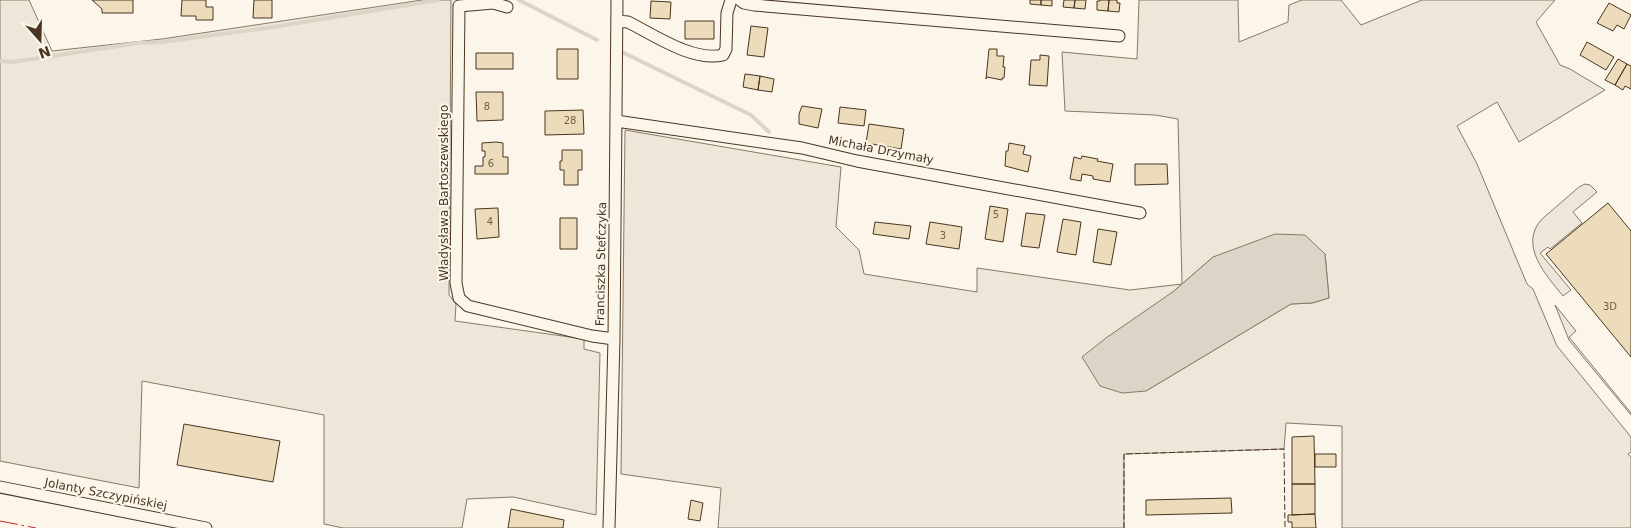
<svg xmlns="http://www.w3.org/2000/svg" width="1631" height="528" font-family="'DejaVu Sans',sans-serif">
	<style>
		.green { fill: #ede6d9; stroke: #887966; fill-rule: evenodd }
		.water { fill: #dcd4c6; stroke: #887966 }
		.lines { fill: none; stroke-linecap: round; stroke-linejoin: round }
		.stream { stroke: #dcd4c6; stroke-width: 4 }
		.building { fill: #ecdcbc; stroke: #4a3520 }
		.minor-casing { stroke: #4a3520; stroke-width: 13 }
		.minor { stroke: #fbf6e9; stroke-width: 11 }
		.fence { stroke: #4a3520; stroke-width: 1; stroke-dasharray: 6 2.5; stroke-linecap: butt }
		.power { stroke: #c62828; stroke-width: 1; stroke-dasharray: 18 4 2.5 4; stroke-linecap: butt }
		.labels { text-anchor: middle; stroke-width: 4; stroke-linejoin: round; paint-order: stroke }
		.number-label { font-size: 10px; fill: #725f47 }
		.street-label { font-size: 12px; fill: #4a3520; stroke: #fbf6e9 }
	</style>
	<rect width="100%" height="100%" fill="#fbf6e9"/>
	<path class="green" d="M 0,0 L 29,0 L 52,51 L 162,39 L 422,0 L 451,0 L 449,295 L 456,304 L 455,321 L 584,339 L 584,349 L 600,353 L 596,515 L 513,497 L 467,499 L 462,528 L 343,528 L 324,524 L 324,415 L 142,381 L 139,488 L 0,461 Z
		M 1139,0 L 1238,0 L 1239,42 L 1288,22 L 1289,5 L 1302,0 L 1341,0 L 1361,25 L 1422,0 L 1555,0 L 1536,22 L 1560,65 L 1570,69 L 1605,90 L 1519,142 L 1497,102 L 1457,126 L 1477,164 L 1527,284 L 1533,289 L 1557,346 L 1631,437 L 1631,452 L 1628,454 L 1631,457 L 1631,528 L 1342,528 L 1342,426 L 1286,423 L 1284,449 L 1124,454 L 1124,528 L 718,528 L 721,488 L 621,474 L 625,130 L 841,167 L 836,227 L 859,250 L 864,274 L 977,292 L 977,268 L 1130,290 L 1182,284 L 1178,119 L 1155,115 L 1065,111 L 1062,52 L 1137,59 ZM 1325,254 L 1329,298 L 1312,303 L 1291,304 L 1146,391 L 1174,291 L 1213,257 Z
		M 1585,184 L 1590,185 L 1597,192 L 1573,212 L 1582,223 L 1550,249 L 1548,247 L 1540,253 L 1571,290 L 1563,296 C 1546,275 1518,245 1542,219 L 1579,187 Z
		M 1555,305 L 1576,331 L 1569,337 L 1631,413 L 1631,415 L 1569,340 Z"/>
	<path class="water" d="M 1275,234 L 1305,235 L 1325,254 L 1329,298 L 1312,303 L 1291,304 L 1146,391 L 1122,393 L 1100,386 L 1082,357 L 1106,338 L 1174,291 L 1213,257 Z"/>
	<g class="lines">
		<path class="stream" d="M 519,0 L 597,40
			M 624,53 L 751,115 L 769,132
			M 0,61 L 12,62 L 138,43 L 162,42 L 273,27 L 438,0"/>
	</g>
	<path class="building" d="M 92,0 L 133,0 L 133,13 L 102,13 L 102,9 Z
		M 182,0 L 206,0 L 206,7 L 213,7 L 213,20 L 196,20 L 196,16 L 181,16 Z
		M 254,0 L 272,0 L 272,18 L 253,18 Z
		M 1030,0 L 1041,0 L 1041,5 L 1030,4 Z
		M 1041,0 L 1052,0 L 1052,6 L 1041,5 Z
		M 1064,0 L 1075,0 L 1074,8 L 1063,7 Z
		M 1075,0 L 1086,0 L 1085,9 L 1074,8 Z
		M 1100,0 L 1109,0 L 1108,11 L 1097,10 L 1097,1 L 1100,1 Z
		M 1109,0 L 1117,0 L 1117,3 L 1120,3 L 1119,12 L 1108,11 Z
		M 651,1 L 671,2 L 670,19 L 650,18 Z
		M 1609,3 L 1631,15 L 1624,29 L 1617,25 L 1613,31 L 1597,23 Z
		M 685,21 L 714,21 L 714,39 L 685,39 Z
		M 751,26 L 768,28 L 764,57 L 747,55 Z
		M 1587,42 L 1614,57 L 1606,70 L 1580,55 Z
		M 557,49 L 578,49 L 578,79 L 557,79 Z
		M 989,49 L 997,49 L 997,56 L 1004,56 L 1003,67 L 1005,67 L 1004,78 L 1002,78 L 1002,80 L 987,77 L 986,79 Z
		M 476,53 L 513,53 L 513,69 L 476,69 Z
		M 1040,55 L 1049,56 L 1047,86 L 1029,85 L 1031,60 L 1040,60 Z
		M 1618,59 L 1627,64 L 1615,85 L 1605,80 Z
		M 1627,64 L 1631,66 L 1631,89 L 1625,86 L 1623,90 L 1615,85 Z
		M 745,74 L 760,76 L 758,90 L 743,87 Z
		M 760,76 L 774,79 L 772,92 L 758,90 Z
		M 476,92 L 503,92 L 503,120 L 477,121 Z
		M 802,106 L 822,109 L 818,128 L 799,124 L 799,114 Z
		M 840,107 L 866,110 L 864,126 L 838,123 Z
		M 583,110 L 584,134 L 545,135 L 545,111 Z
		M 869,124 L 904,129 L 901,149 L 866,143 Z
		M 496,142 L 503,143 L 503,157 L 508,157 L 508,174 L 475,174 L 475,166 L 483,166 L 483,157 L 485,157 L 485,151 L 482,151 L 482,143 Z
		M 1009,143 L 1025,146 L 1023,154 L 1031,156 L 1028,172 L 1005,166 L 1006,151 L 1008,151 Z
		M 562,150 L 582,150 L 582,170 L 578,170 L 578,185 L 564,185 L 564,170 L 560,170 L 560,161 L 562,161 Z
		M 1082,156 L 1098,159 L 1097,161 L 1113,164 L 1110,182 L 1093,179 L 1093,176 L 1082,174 L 1081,181 L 1070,179 L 1074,157 L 1081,159 Z
		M 1135,164 L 1167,164 L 1168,184 L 1135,185 Z
		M 1608,203 L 1631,231 L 1631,357 L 1546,254 Z
		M 990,206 L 1008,209 L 1003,242 L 985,239 Z
		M 498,208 L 499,237 L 477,239 L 475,209 Z
		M 1026,213 L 1045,215 L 1039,248 L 1021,246 Z
		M 560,218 L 577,218 L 577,249 L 560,249 Z
		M 1063,219 L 1081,222 L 1076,255 L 1057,252 Z
		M 875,222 L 911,226 L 909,239 L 873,234 Z
		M 930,222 L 962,227 L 959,249 L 926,244 Z
		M 1098,229 L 1117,232 L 1111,265 L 1093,262 Z
		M 184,424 L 280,441 L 273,482 L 177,465 Z
		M 1314,436 L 1315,484 L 1292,484 L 1292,437 Z
		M 1315,454 L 1336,454 L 1336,467 L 1315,467 Z
		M 1292,484 L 1315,484 L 1315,514 L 1292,515 Z
		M 1231,498 L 1232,513 L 1146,515 L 1146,500 Z
		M 691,500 L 703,503 L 700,521 L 688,519 Z
		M 511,509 L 564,520 L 563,528 L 508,528 Z
		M 1315,514 L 1316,528 L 1292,528 L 1292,522 L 1288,522 L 1288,515 Z"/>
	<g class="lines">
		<g class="minor-casing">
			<path id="minor" d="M 740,0 L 744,3 L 754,5 L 1119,36
				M 507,7 L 493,3 L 459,6 L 456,283 L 459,298 L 468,306 L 592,336 L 614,339
				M 617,21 L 628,22 C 654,35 693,62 723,55 L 726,49 L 727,13 L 731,0
				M 616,121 L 802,148 L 857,161 L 1140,213
				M 0,487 L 206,528
				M 609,528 L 614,339 L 617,0"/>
		</g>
		<use href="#minor" class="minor"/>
		<path class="fence" d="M 1124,528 L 1124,454 L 1284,449 L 1285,528"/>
		<path class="power" d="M 0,521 L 36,528"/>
	</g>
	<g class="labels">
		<g class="number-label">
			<text x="487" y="110">8</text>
			<text x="570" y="124">28</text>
			<text x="491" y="167">6</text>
			<text x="996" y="218">5</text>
			<text x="490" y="225">4</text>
			<text x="943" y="239">3</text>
			<text x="1610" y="310">3D</text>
		</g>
		<g class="street-label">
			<text transform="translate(881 150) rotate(11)" y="4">Michała Drzymały</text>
			<text transform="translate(444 193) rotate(-90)" y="4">Władysława Bartoszewskiego</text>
			<text transform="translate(601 264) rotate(-89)" y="4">Franciszka Stefczyka</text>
			<text transform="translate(106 494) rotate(11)" y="4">Jolanty Szczypińskiej</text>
		</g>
	</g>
	<g transform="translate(40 40) rotate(160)" stroke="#fbf6e9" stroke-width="4" paint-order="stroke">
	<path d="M0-4L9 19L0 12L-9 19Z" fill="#4a3520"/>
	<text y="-8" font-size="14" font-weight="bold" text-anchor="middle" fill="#4a3520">N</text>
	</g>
</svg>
